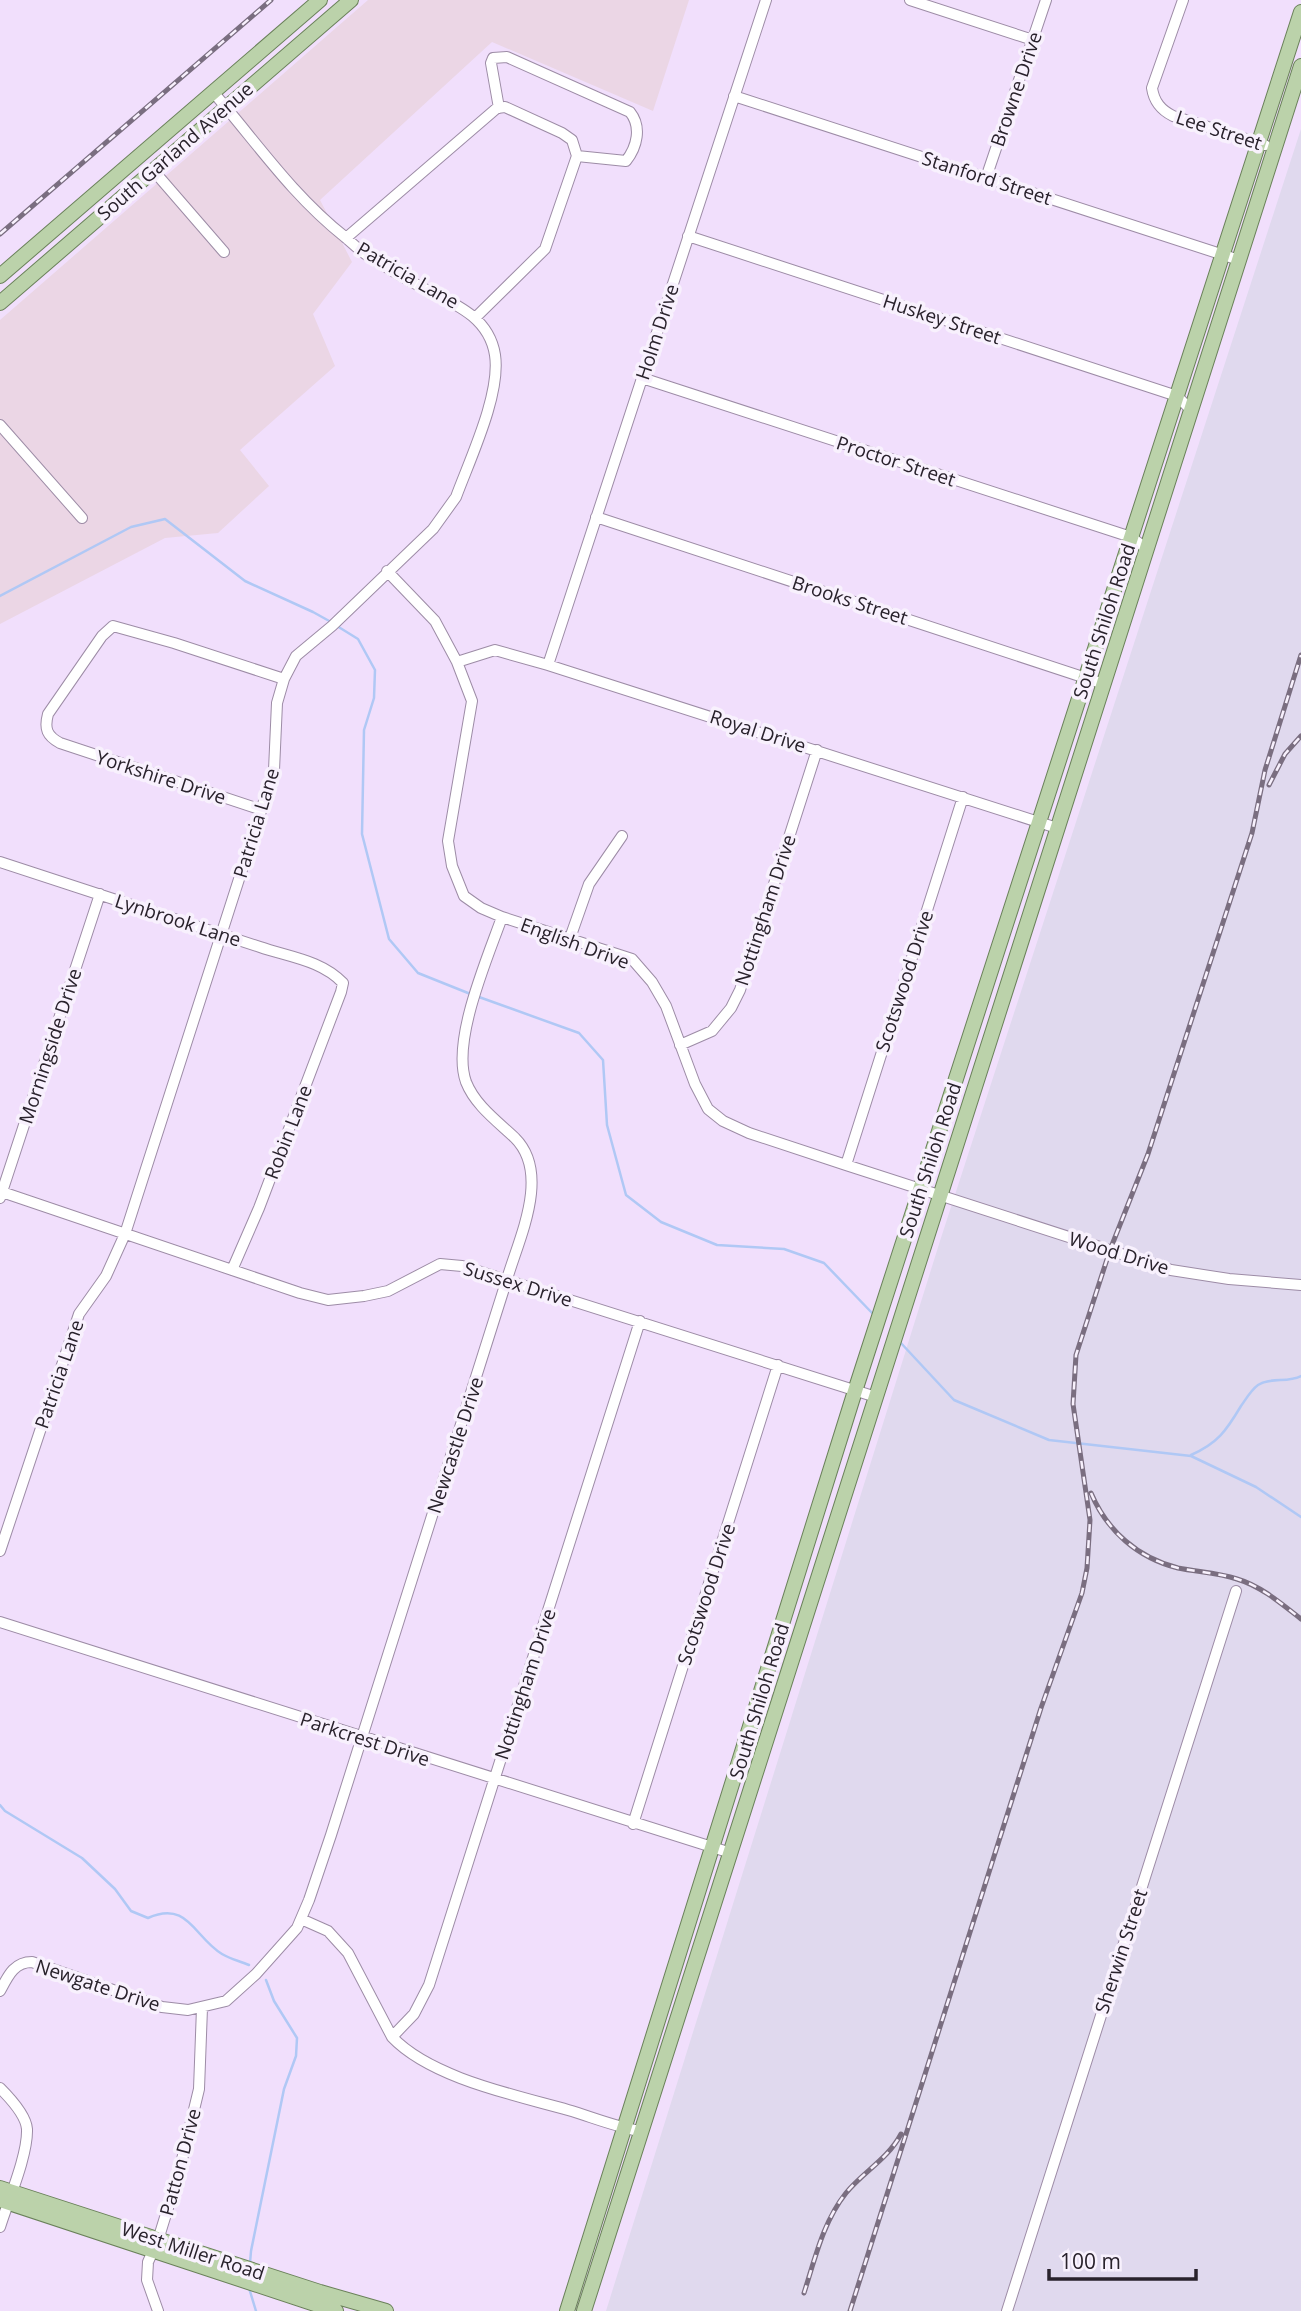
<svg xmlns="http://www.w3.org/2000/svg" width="1301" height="2311" font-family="'Open Sans',sans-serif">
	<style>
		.commercial { fill: #ebd6e5 }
		.industrial { fill: #e0d9ee }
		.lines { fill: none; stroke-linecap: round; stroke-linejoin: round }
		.stream { stroke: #b0c8f5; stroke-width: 2.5 }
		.minor-casing { stroke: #9d8ca6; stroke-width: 12 }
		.major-casing { stroke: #6a815a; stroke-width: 16 }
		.minor { stroke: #fff; stroke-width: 10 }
		.major { stroke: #bbd2aa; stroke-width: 14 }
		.rail-casing { stroke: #7a6e80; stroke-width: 5 }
		.rail { stroke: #f8f1fd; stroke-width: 2.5; stroke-dasharray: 8; stroke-linecap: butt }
		.labels { text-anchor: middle; stroke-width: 7; stroke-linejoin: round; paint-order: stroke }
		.street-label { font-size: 19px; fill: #29222c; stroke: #f8f1fd }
	</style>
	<rect width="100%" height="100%" fill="#f1dffc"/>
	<path class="commercial" d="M 368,0 L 689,0 L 653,111 L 492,42 L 320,200 L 352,262 L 313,314 L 335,366 L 240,450 L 269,486 L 218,533 L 165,538 L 0,624 L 0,320 Z"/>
	<path class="industrial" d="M 1301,129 L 1301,2311 L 606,2311 L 940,1241 Z"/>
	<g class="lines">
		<path class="stream" d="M 0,596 L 131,527 L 165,519 L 245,581 L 313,612 L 331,622
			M 337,626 L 358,639 L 375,670 L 374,698 L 364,730 L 362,834 L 389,939 L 418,973 L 473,995
			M 479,997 L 579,1033 L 603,1060 L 607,1125 L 626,1195 L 661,1222 L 717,1245 L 784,1249 L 824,1263 L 874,1315
			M 900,1342 L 954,1400 L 1049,1440 L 1191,1456 L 1256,1487 L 1301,1517
			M 1191,1455 C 1218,1443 1226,1431 1241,1406 C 1246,1399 1251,1390 1258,1385 C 1270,1377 1288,1383 1301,1376
			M 0,1805 L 5,1811 L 82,1858 L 115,1889 L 131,1911 L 148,1918 C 188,1900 194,1937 222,1954 C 230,1959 240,1961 249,1965
			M 250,2263 L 251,2251 L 284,2089 L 296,2056 L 297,2038 L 274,2001 L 266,1980
			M 249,2288 L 256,2311"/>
		<g class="minor-casing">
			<path id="minor" d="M 910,0 L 1033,40
				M 1183,0 L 1152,88 C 1154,102 1161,110 1173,116 L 1265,145
				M 734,96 L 1239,260
				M 499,108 L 491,63 L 493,58 L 507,57 L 630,112 C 642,127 637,147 626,161 L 577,156
				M 153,170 L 224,252
				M 986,178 L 1046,0
				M 688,236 L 1177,396 L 1191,410
				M 346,238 L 497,108 L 505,107 L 562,133 L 572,140 L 577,156 L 545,249 L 475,318
				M 642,378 L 1131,537 L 1147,549
				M 0,425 L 82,518
				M 596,517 L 1104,684
				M 387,571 L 435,621 L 457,662 L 472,701 L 448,841 L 452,866 L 464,896 L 481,908 L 502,917 L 632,959 L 652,982 L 666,1006 L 695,1084 L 708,1109 L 723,1121 L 749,1133 L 846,1165 L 1171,1270 L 1229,1279 L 1301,1285
				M 457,662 L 495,650 L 548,665 L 1057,828
				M 548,665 L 766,0
				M 262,810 L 60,743 C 47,736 44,729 48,714 L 102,636 L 113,626 L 174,643 L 284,679
				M 0,862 C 87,890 173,919 260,947 C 289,957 321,960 343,983 L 341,992 L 259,1208 L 232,1270
				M 570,938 L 589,884 L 622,836
				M 680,1045 L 712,1031 L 731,1008 L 740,990 L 817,750
				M 846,1165 L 963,797
				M 2,1192 L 300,1293 L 328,1300 L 364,1296 L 388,1291 L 440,1264 L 462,1266 L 876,1397
				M 0,1198 L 100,894
				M 0,1551 L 79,1314 L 106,1276 L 125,1234 L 274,770 L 277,703 L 284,679 L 296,656 L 332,626 L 433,529 L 456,497 C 470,459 501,394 495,355 C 489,317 455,304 425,289 C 406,279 387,268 370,257 C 361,252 353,244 345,237 C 292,195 257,143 213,92
				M 0,1622 L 731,1853
				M 633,1824 L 778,1365
				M 301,1919 L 328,1931 L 348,1953 L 392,2037 C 431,2078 515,2095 568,2110 C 592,2117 616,2127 640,2131
				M 0,1991 C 8,1976 14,1962 32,1962 L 162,2007 L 188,2010 L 226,2001 L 256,1974 L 297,1928 L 309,1900 L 331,1835 L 507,1279 C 519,1238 551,1174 515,1138 C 497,1121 475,1105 466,1082 C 451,1041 488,957 502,917
				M 392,2037 L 414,2014 L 429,1985 L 640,1321
				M 0,2088 C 10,2098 26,2115 27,2129 C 28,2155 8,2201 0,2227
				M 158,2311 L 147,2280 L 148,2262 L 158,2240 L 179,2172 L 199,2089 L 202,2008
				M 1007,2311 L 1236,1591"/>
		</g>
		<g class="major-casing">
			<path id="major" d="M 0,276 L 320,0
				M 0,303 L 351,0
				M 0,2188 L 320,2292 L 386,2311
				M 0,2200 L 336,2311
				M 567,2311 L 855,1391 L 1301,12
				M 584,2311 L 1301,66"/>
		</g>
		<use href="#minor" class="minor"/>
		<use href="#major" class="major"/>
		<g class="rail-casing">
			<path id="rail" d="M 0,234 L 271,0
				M 1269,785 L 1285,754 L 1301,736
				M 1091,1493 C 1107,1531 1138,1558 1178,1568 C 1198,1572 1218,1573 1237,1579 C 1261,1586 1282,1604 1301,1619
				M 804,2293 C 815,2259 823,2222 846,2193 C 863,2172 888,2159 901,2134
				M 850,2311 L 1041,1708 L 1082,1593 L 1087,1568 L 1090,1520 L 1073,1404 L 1076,1355 L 1110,1250 L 1148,1154 L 1252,833 L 1265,770 L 1301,655"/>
		</g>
		<use href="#rail" class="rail"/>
	</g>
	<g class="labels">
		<g class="street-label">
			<text transform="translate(1016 89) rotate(-71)" y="7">Browne Drive</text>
			<text transform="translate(1219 130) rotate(18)" y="7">Lee Street</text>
			<text transform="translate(175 151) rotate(-41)" y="7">South Garland Avenue</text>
			<text transform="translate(987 178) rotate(18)" y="7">Stanford Street</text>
			<text transform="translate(408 275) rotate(30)" y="7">Patricia Lane</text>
			<text transform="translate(942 319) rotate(18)" y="7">Huskey Street</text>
			<text transform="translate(657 332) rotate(-72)" y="7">Holm Drive</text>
			<text transform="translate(896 461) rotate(18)" y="7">Proctor Street</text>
			<text transform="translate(850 600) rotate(18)" y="7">Brooks Street</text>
			<text transform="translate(1104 621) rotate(-72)" y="7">South Shiloh Road</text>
			<text transform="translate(758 731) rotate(18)" y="7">Royal Drive</text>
			<text transform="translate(161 777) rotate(18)" y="7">Yorkshire Drive</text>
			<text transform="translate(256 823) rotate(-73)" y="7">Patricia Lane</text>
			<text transform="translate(765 910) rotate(-72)" y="7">Nottingham Drive</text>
			<text transform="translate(178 920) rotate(18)" y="7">Lynbrook Lane</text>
			<text transform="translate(575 943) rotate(20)" y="7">English Drive</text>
			<text transform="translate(904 981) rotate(-72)" y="7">Scotswood Drive</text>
			<text transform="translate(50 1046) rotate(-72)" y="7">Morningside Drive</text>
			<text transform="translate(288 1132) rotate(-69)" y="7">Robin Lane</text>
			<text transform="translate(930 1160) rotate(-72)" y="7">South Shiloh Road</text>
			<text transform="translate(1119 1253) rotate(17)" y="7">Wood Drive</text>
			<text transform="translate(518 1284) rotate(17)" y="7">Sussex Drive</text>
			<text transform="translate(59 1374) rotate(-71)" y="7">Patricia Lane</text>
			<text transform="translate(455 1445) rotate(-72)" y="7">Newcastle Drive</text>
			<text transform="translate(706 1594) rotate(-72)" y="7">Scotswood Drive</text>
			<text transform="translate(525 1684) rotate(-72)" y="7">Nottingham Drive</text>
			<text transform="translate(759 1701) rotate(-73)" y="7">South Shiloh Road</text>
			<text transform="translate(365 1739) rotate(18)" y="7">Parkcrest Drive</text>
			<text transform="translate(1121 1951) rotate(-72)" y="7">Sherwin Street</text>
			<text transform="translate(98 1985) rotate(18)" y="7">Newgate Drive</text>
			<text transform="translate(180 2162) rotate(-75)" y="7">Patton Drive</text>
			<text transform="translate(193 2251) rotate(18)" y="7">West Miller Road</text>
		</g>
	</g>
	<path d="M1049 2269v10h147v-10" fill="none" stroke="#29222c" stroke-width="3.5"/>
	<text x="1060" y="2269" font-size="21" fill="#29222c" stroke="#f8f1fd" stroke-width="5" paint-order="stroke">100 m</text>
</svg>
